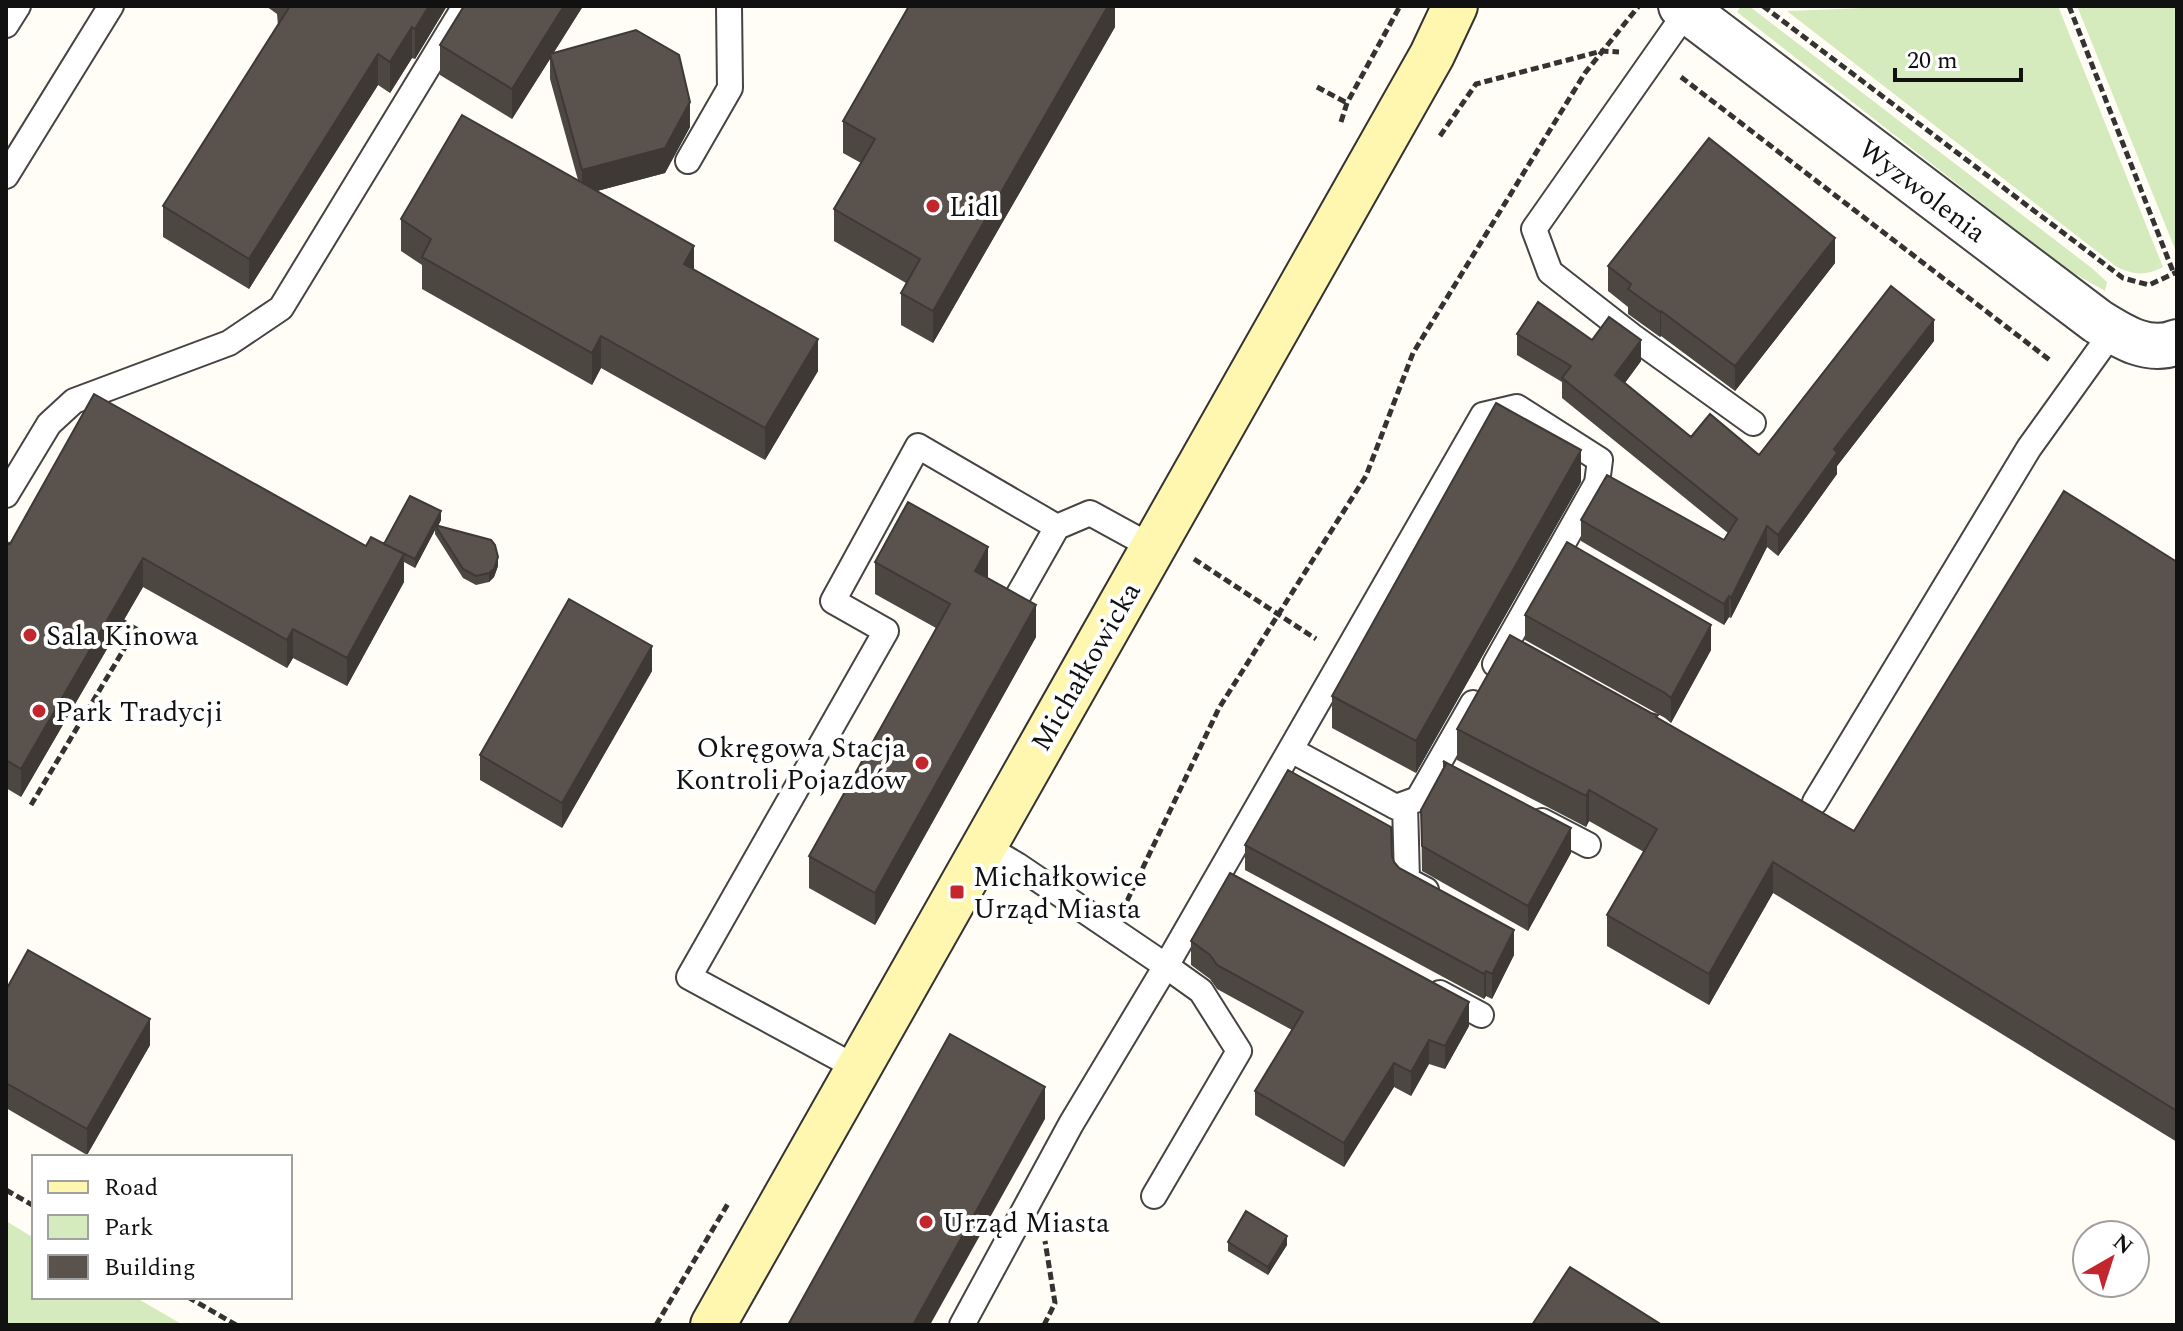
<svg xmlns="http://www.w3.org/2000/svg" width="2183" height="1331" font-family="Spectral,serif">
	<style>
		.green { fill: #d5ebbd }
		.lines { fill: none; stroke-linecap: round; stroke-linejoin: round }
		.lane-casing { stroke: #444; stroke-width: 28 }
		.street-casing { stroke: #444; stroke-width: 48 }
		.secondary-casing { stroke: #333; stroke-width: 48 }
		.path { stroke: #333; stroke-width: 5; stroke-dasharray: 8 4; stroke-linecap: butt }
		.lane { stroke: #fff; stroke-width: 24 }
		.street { stroke: #fff; stroke-width: 44 }
		.secondary { stroke: #fff6b0; stroke-width: 44 }
		.wall { fill: #4d4742 }
		.shaded-wall { fill: #3f3936 }
		.building { fill: #5a524d; stroke: #3f3936; stroke-width: 2 }
		.poi-dot { fill: #c4262e; stroke: #fff; stroke-width: 3 }
		.labels { text-anchor: middle; stroke-width: 8; stroke-linejoin: round; paint-order: stroke }
		.street-label { font-size: 28px; fill: #111; stroke: #fff }
		.poi-label { font-size: 28px; fill: #111; stroke: #fff; text-anchor: start }
	</style>
	<rect width="100%" height="100%" fill="#fffdf5"/>
	<path class="green" d="M 1741,6 L 1749,6 L 2093,269 L 2107,282 L 2105,291 L 2065,268 L 1737,12 Z
		M 1916,6 L 2058,6 L 2163,267 C 2146,276 2134,275 2117,267 L 1787,11 Z
		M 2077,6 L 2177,6 L 2177,254 Z
		M 6,1221 L 34,1238 L 34,1297 L 135,1297 L 183,1325 L 6,1325 Z"/>
	<g class="lines">
		<g class="lane-casing">
			<path id="lane" d="M 1687,11 L 1534,229 L 1550,272 L 1632,336 L 1753,423
				M 6,25 L 18,6
				M 688,161 L 730,88 L 729,6
				M 6,176 L 111,6
				M 6,495 L 49,424 L 74,401 L 229,343 L 281,308 L 465,6
				M 1057,527 L 1090,513 L 1152,547
				M 1291,750 L 1396,807 L 1418,799 L 1473,703
				M 1815,802 L 2029,448 L 2113,331
				M 1405,804 L 1407,880 L 1426,890
				M 1542,821 L 1588,845
				M 1440,993 L 1481,1015
				M 857,1068 L 689,977 L 886,631 L 833,601 L 918,446 L 1057,527 L 1019,594
				M 1154,1196 L 1239,1051 L 1201,991 L 1166,966 L 1483,415 L 1517,407 L 1600,460 L 1597,483 L 1495,664
				M 962,1325 L 1071,1124 L 1166,966 L 1017,865 L 983,845"/>
		</g>
		<g class="street-casing">
			<path id="street" d="M 1681,6 L 2097,321 C 2121,336 2148,354 2177,342"/>
		</g>
		<g class="secondary-casing">
			<path id="secondary" d="M 713,1325 L 1432,55 L 1455,6"/>
		</g>
		<path class="path" d="M 1763,6 L 2123,278 L 2149,285 L 2177,272
			M 2069,6 L 2174,274
			M 1681,77 L 2051,361
			M 1317,87 L 1347,103
			M 1341,122 L 1347,103 L 1400,6
			M 1440,136 L 1476,84 L 1602,51 L 1619,52
			M 1194,559 L 1316,639
			M 31,805 L 136,629 L 117,618
			M 1127,901 L 1219,708 L 1366,476 L 1413,353 L 1585,73 L 1638,7
			M 6,1190 L 34,1206
			M 188,1297 L 236,1325
			M 656,1325 L 729,1202
			M 1044,1325 L 1055,1303 L 1045,1241"/>
		<use href="#lane" class="lane"/>
		<use href="#street" class="street"/>
		<use href="#secondary" class="secondary"/>
	</g>
	<path class="wall" d="M 266,6 L 447,6 L 415,59 L 412,58 L 390,93 L 378,85 L 249,289 L 163,237 L 163,206 L 278,26 L 277,14 Z
		M 464,6 L 583,6 L 554,52 L 690,127 L 665,173 L 597,191 L 818,371 L 765,460 L 601,368 L 592,385 L 422,289 L 422,265 L 401,251 L 401,219 L 578,180 L 550,79 L 550,59 L 512,119 L 440,75 L 440,45 Z
		M 1115,6 L 1115,27 L 933,343 L 901,325 L 901,293 L 906,283 L 834,241 L 834,209 L 861,163 L 843,153 L 843,121 Z
		M 1835,263 L 1735,391 L 1661,336 L 1660,337 L 1628,314 L 1628,307 L 1608,291 L 1608,266 Z
		M 1517,334 L 1592,340 L 1641,361 L 1625,383 L 1691,437 L 1759,455 L 1934,341 L 1837,466 L 1837,474 L 1778,556 L 1767,547 L 1731,618 L 1729,617 L 1724,625 L 1581,541 L 1581,520 L 1724,540 L 1728,533 L 1562,398 L 1562,382 L 1517,355 Z
		M 1581,482 L 1416,773 L 1332,728 L 1332,696 Z
		M 441,520 L 438,526 L 498,566 L 494,577 L 489,582 L 476,585 L 463,578 L 435,534 L 435,530 L 415,568 L 404,562 L 404,582 L 347,686 L 293,658 L 287,668 L 143,587 L 21,797 L 6,788 L 6,547 L 10,544 L 366,546 L 384,544 Z
		M 875,562 L 988,578 L 1036,637 L 875,925 L 809,888 L 809,856 L 936,628 L 875,594 Z
		M 2177,562 L 2177,1142 L 1773,893 L 1709,1005 L 1607,946 L 1607,915 L 1644,852 L 1589,821 L 1586,827 L 1457,760 L 1457,729 L 1658,718 L 1854,831 Z
		M 1525,615 L 1711,650 L 1671,723 L 1665,718 L 1525,640 Z
		M 652,671 L 562,828 L 480,780 L 480,755 Z
		M 1443,761 L 1571,853 L 1528,931 L 1422,871 L 1421,810 L 1443,770 Z
		M 1245,845 L 1392,856 L 1394,862 L 1399,868 L 1514,955 L 1492,999 L 1486,996 L 1484,999 L 1245,870 Z
		M 1191,941 L 1469,1026 L 1445,1069 L 1429,1064 L 1411,1096 L 1394,1087 L 1344,1167 L 1255,1115 L 1255,1091 L 1292,1030 L 1217,989 L 1210,979 L 1191,965 Z
		M 6,990 L 150,1045 L 87,1155 L 6,1108 Z
		M 1228,1242 L 1287,1245 L 1268,1275 L 1228,1251 Z"/>
	<path class="shaded-wall" d="M 429,6 L 447,6 L 415,59 L 415,29 Z
		M 564,6 L 583,6 L 551,57 L 550,54 L 550,59 L 512,119 L 512,89 Z
		M 1108,6 L 1115,6 L 1115,27 L 933,343 L 933,311 Z
		M 412,27 L 412,58 L 390,93 L 390,62 Z
		M 378,54 L 378,85 L 249,289 L 249,259 Z
		M 690,102 L 690,127 L 665,173 L 582,195 L 582,170 Z
		M 1835,238 L 1835,263 L 1735,391 L 1735,366 Z
		M 694,246 L 694,278 L 684,264 Z
		M 1661,311 L 1661,336 L 1660,337 L 1660,312 Z
		M 1934,320 L 1934,341 L 1837,466 L 1837,474 L 1778,556 L 1778,535 L 1834,449 Z
		M 601,336 L 601,368 L 592,385 L 592,353 Z
		M 818,339 L 818,371 L 765,460 L 765,428 Z
		M 1641,340 L 1641,361 L 1615,396 L 1615,375 Z
		M 1581,450 L 1581,482 L 1416,773 L 1416,741 Z
		M 441,511 L 441,520 L 437,528 L 435,525 L 435,530 L 415,568 L 415,559 Z
		M 1767,526 L 1767,547 L 1731,618 L 1731,598 Z
		M 988,547 L 988,579 L 975,571 Z
		M 404,554 L 404,582 L 347,686 L 347,658 Z
		M 498,557 L 498,566 L 494,577 L 489,582 L 489,573 Z
		M 143,558 L 143,587 L 21,797 L 21,769 Z
		M 1729,596 L 1729,617 L 1724,625 L 1724,604 Z
		M 1036,605 L 1036,637 L 875,925 L 875,893 Z
		M 1711,625 L 1711,650 L 1671,723 L 1671,698 Z
		M 293,629 L 293,658 L 287,668 L 287,640 Z
		M 652,646 L 652,671 L 562,828 L 562,803 Z
		M 1589,790 L 1589,821 L 1586,827 L 1586,796 Z
		M 1571,828 L 1571,853 L 1528,931 L 1528,906 Z
		M 1773,862 L 1773,893 L 1709,1005 L 1709,974 Z
		M 1514,930 L 1514,955 L 1492,999 L 1492,974 Z
		M 1486,971 L 1486,996 L 1484,999 L 1484,974 Z
		M 1469,1002 L 1469,1026 L 1445,1069 L 1445,1046 Z
		M 150,1019 L 150,1045 L 87,1155 L 87,1129 Z
		M 1429,1040 L 1429,1064 L 1411,1096 L 1411,1072 Z
		M 1394,1063 L 1394,1087 L 1344,1167 L 1344,1143 Z
		M 1045,1087 L 1045,1119 L 930,1325 L 913,1325 Z
		M 1287,1236 L 1287,1245 L 1268,1275 L 1268,1267 Z"/>
	<path class="building" d="M 290,6 L 429,6 L 415,29 L 412,27 L 390,62 L 378,54 L 249,259 L 163,206 Z
		M 464,6 L 564,6 L 512,89 L 440,45 Z
		M 909,6 L 1108,6 L 933,311 L 901,293 L 920,259 L 834,209 L 875,139 L 843,121 Z
		M 636,30 L 679,55 L 690,102 L 665,148 L 582,170 L 550,54 Z
		M 462,115 L 694,246 L 684,264 L 818,339 L 765,428 L 601,336 L 592,353 L 422,257 L 431,239 L 401,219 Z
		M 1709,138 L 1835,238 L 1735,366 L 1661,311 L 1660,312 L 1628,289 L 1631,284 L 1608,266 Z
		M 1891,286 L 1934,320 L 1834,449 L 1837,453 L 1778,535 L 1767,526 L 1731,598 L 1729,596 L 1724,604 L 1581,520 L 1607,475 L 1724,540 L 1737,519 L 1562,378 L 1571,366 L 1517,334 L 1538,302 L 1592,340 L 1609,317 L 1641,340 L 1615,375 L 1691,437 L 1710,414 L 1759,455 Z
		M 94,394 L 366,546 L 371,537 L 404,554 L 347,658 L 293,629 L 287,640 L 143,558 L 21,769 L 6,760 L 6,547 L 9,543 L 10,544 Z
		M 1496,403 L 1581,450 L 1416,741 L 1332,696 Z
		M 2064,491 L 2177,562 L 2177,1111 L 1773,862 L 1709,974 L 1607,915 L 1657,829 L 1589,790 L 1586,796 L 1457,729 L 1510,635 L 1651,713 L 1658,715 L 1656,717 L 1854,831 Z
		M 410,496 L 441,511 L 415,559 L 384,544 Z
		M 908,502 L 988,547 L 975,571 L 1036,605 L 875,893 L 809,856 L 950,604 L 875,562 Z
		M 435,525 L 491,540 L 495,545 L 498,557 L 494,569 L 489,573 L 476,576 L 463,569 Z
		M 1567,542 L 1711,625 L 1671,698 L 1665,693 L 1525,615 Z
		M 569,599 L 652,646 L 562,803 L 480,755 Z
		M 1443,761 L 1571,828 L 1528,906 L 1422,846 L 1421,810 L 1446,764 Z
		M 1288,770 L 1391,827 L 1392,856 L 1394,862 L 1399,868 L 1514,930 L 1492,974 L 1486,971 L 1484,974 L 1245,845 Z
		M 1230,873 L 1469,1002 L 1445,1046 L 1429,1040 L 1411,1072 L 1394,1063 L 1344,1143 L 1255,1091 L 1303,1012 L 1217,965 L 1210,955 L 1191,941 Z
		M 28,950 L 150,1019 L 87,1129 L 6,1083 L 6,990 Z
		M 950,1034 L 1045,1087 L 913,1325 L 788,1325 Z
		M 1246,1211 L 1287,1236 L 1268,1267 L 1228,1242 Z
		M 1570,1267 L 1662,1325 L 1532,1325 Z"/>
	<g class="poi-dot">
		<circle cx="933" cy="206" r="8"/>
		<circle cx="30" cy="635" r="8"/>
		<circle cx="39" cy="711" r="8"/>
		<circle cx="922" cy="763" r="8"/>
		<rect x="949" y="884" width="16" height="16" rx="4"/>
		<circle cx="926" cy="1222" r="8"/>
	</g>
	<g class="labels">
		<g class="street-label">
			<text transform="translate(1923 190) rotate(37)" y="10">Wyzwolenia</text>
			<text transform="translate(1085 666) rotate(-60)" y="10">Michałkowicka</text>
		</g>
		<g class="poi-label">
			<text x="949" y="216">Lidl</text>
			<text x="46" y="645">Sala Kinowa</text>
			<text x="55" y="721">Park Tradycji</text>
			<text x="906" y="757" text-anchor="end">Okręgowa Stacja<tspan x="906" dy="32">Kontroli Pojazdów</tspan></text>
			<text x="973" y="886">Michałkowice<tspan x="973" dy="32">Urząd Miasta</tspan></text>
			<text x="942" y="1232">Urząd Miasta</text>
		</g>
	</g>
	<rect width="2183" height="1331" fill="none" stroke="#111111" stroke-width="16"/>
	<rect x="32" y="1155" width="260" height="144" fill="#ffffff" stroke="#a0a0a0" stroke-width="2"/>
	<rect x="48" y="1181" width="40" height="12" fill="#fff6b0" stroke="#a0a0a0" stroke-width="2"/>
	<text x="104" y="1195" font-size="24" fill="#111111">Road</text>
	<rect x="48" y="1215" width="40" height="24" fill="#d5ebbd" stroke="#a0a0a0" stroke-width="2"/>
	<text x="104" y="1235" font-size="24" fill="#111111">Park</text>
	<rect x="48" y="1255" width="40" height="24" fill="#5a524d" stroke="#a0a0a0" stroke-width="2"/>
	<text x="104" y="1275" font-size="24" fill="#111111">Building</text>
	<g transform="translate(2111 1259) rotate(39)"><circle r="38" fill="#ffffff" stroke="#a0a0a0" stroke-width="2"/>
	<path d="M0-6L14 30L0 20L-14 30Z" fill="#c4262e"/>
	<text y="-12" font-size="22" font-weight="bold" text-anchor="middle" fill="#111111">N</text>
	</g>
	<path d="M1895 68v12h126v-12" fill="none" stroke="#111111" stroke-width="4"/>
	<text x="1907" y="68" font-size="24" fill="#111111" stroke="#ffffff" stroke-width="6" paint-order="stroke">20 m</text>
</svg>
